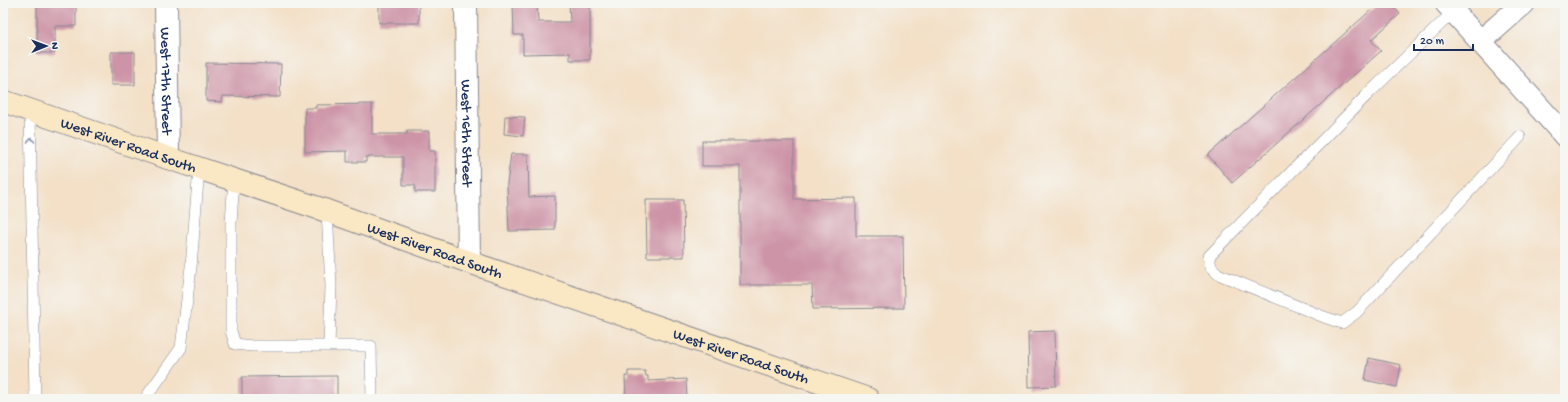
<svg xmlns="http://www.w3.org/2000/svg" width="1568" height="402" font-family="'Gochi Hand',sans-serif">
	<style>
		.building { fill: #cd94a7 }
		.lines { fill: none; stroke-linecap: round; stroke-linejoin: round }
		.service-casing { stroke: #878892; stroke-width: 12 }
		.minor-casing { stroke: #878892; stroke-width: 24 }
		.tertiary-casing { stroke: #878892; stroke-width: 24 }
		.secondary-casing { stroke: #878892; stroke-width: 24 }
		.service { stroke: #fff; stroke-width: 11 }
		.minor { stroke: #fff; stroke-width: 22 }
		.tertiary { stroke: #fff; stroke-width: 22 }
		.secondary { stroke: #fae7c3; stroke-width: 22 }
		.oneway { stroke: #8d97ae }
		.labels { text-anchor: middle; stroke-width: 4; stroke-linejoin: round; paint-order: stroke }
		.street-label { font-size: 15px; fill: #1b2f5e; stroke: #f6f6f2 }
	</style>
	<rect width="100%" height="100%" fill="#f6f6f2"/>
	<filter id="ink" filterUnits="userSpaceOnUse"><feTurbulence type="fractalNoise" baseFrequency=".025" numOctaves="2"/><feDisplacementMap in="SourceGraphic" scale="8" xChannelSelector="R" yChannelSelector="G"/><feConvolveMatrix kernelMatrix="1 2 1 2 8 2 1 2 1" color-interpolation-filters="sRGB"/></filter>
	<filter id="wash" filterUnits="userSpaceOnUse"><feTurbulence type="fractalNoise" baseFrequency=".012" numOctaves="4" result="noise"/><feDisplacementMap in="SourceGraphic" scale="16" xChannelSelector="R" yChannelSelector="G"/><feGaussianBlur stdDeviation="0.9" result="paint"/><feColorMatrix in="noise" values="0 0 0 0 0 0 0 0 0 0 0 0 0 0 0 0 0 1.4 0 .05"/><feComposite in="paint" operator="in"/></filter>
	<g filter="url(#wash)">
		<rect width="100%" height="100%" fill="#f3e0c7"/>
		<g id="blocks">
			<path class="building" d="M 37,3 L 76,4 L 76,26 L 55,26 L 55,53 L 37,53 Z
				M 379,3 L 419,3 L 419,23 L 379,23 Z
				M 513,3 L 537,3 L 538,22 L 570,22 L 569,3 L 590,3 L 590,60 L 570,60 L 570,53 L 523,54 L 523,35 L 514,35 Z
				M 1379,3 L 1390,3 L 1400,14 L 1371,40 L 1381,51 L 1232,183 L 1208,155 Z
				M 111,52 L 135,52 L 135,85 L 111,85 Z
				M 206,63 L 281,64 L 280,97 L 223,96 L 222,102 L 206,101 Z
				M 372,104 L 372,134 L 407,134 L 407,131 L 429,131 L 429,151 L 435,151 L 435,192 L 415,192 L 415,185 L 403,185 L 403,157 L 366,157 L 366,162 L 347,162 L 347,151 L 305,152 L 305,108 L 316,108 L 316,105 Z
				M 505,116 L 525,117 L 523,136 L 504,134 Z
				M 702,141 L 794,141 L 794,199 L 856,198 L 856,236 L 903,236 L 904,308 L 813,309 L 812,285 L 740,285 L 740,166 L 702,166 Z
				M 511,154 L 528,154 L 529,197 L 555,196 L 555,230 L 509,231 L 507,184 Z
				M 646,200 L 683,200 L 684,257 L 647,257 Z
				M 1055,331 L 1056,386 L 1029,387 L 1028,332 Z
				M 1369,358 L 1401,365 L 1397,387 L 1365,380 Z
				M 628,371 L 645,371 L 646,376 L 648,376 L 648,381 L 686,379 L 687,399 L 626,399 L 625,376 L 628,376 Z
				M 337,376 L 337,399 L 242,399 L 242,377 Z"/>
		</g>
	</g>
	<g filter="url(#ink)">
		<use href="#blocks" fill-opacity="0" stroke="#878892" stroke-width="1"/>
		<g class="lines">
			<g class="service-casing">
				<path id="service" d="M 1453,12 L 1366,96 L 1209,256 L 1211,267 L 1218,274 L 1324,317 L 1342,323 L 1357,312 L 1520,137
					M 30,110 L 35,399
					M 234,180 L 231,222 L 231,331 L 235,344 L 252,346 L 329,346
					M 327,211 L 331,286 L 329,346 L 371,346 L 372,399
					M 147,396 L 181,348 L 191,267 L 199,168"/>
			</g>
			<g class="minor-casing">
				<g id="minor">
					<path id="s1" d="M 166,3 L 168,158"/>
					<path id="s2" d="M 466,3 L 469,262"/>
					<path d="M 1480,42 L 1524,3"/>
				</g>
			</g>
			<g class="tertiary-casing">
				<path id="tertiary" d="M 1446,3 L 1565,136"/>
			</g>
			<g class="secondary-casing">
				<g id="secondary">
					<path id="s3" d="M 3,101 L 168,158 L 327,211 L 469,262 L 868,399"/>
				</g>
			</g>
			<use href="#service" class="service"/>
			<use href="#minor" class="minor"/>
			<use href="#tertiary" class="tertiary"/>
			<use href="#secondary" class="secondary"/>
		</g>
		<defs><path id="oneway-chevron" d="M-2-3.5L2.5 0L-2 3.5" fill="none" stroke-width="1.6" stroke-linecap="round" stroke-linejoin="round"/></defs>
		<use class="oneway" href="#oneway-chevron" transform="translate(31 140) rotate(-91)"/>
	</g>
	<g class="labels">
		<g class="street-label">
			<text dy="5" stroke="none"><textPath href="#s1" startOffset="78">West 17th Street</textPath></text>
			<text dy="5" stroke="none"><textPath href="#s2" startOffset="130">West 16th Street</textPath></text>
			<text dy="5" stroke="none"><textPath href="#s3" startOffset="133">West River Road South</textPath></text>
			<text dy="5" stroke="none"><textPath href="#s3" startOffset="457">West River Road South</textPath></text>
			<text dy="5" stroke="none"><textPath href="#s3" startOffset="781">West River Road South</textPath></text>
		</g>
	</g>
	<rect width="1568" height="402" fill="none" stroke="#f6f6f2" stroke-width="16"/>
	<g transform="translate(46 46) rotate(89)" stroke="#f6f6f2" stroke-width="3" paint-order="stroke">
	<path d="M0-3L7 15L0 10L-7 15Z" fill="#1b2f5e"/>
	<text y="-6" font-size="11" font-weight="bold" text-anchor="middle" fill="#1b2f5e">N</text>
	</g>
	<path d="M1414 44v6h59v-6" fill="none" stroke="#1b2f5e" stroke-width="2"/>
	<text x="1420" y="44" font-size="12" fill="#1b2f5e" stroke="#f6f6f2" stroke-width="3" paint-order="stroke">20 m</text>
</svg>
